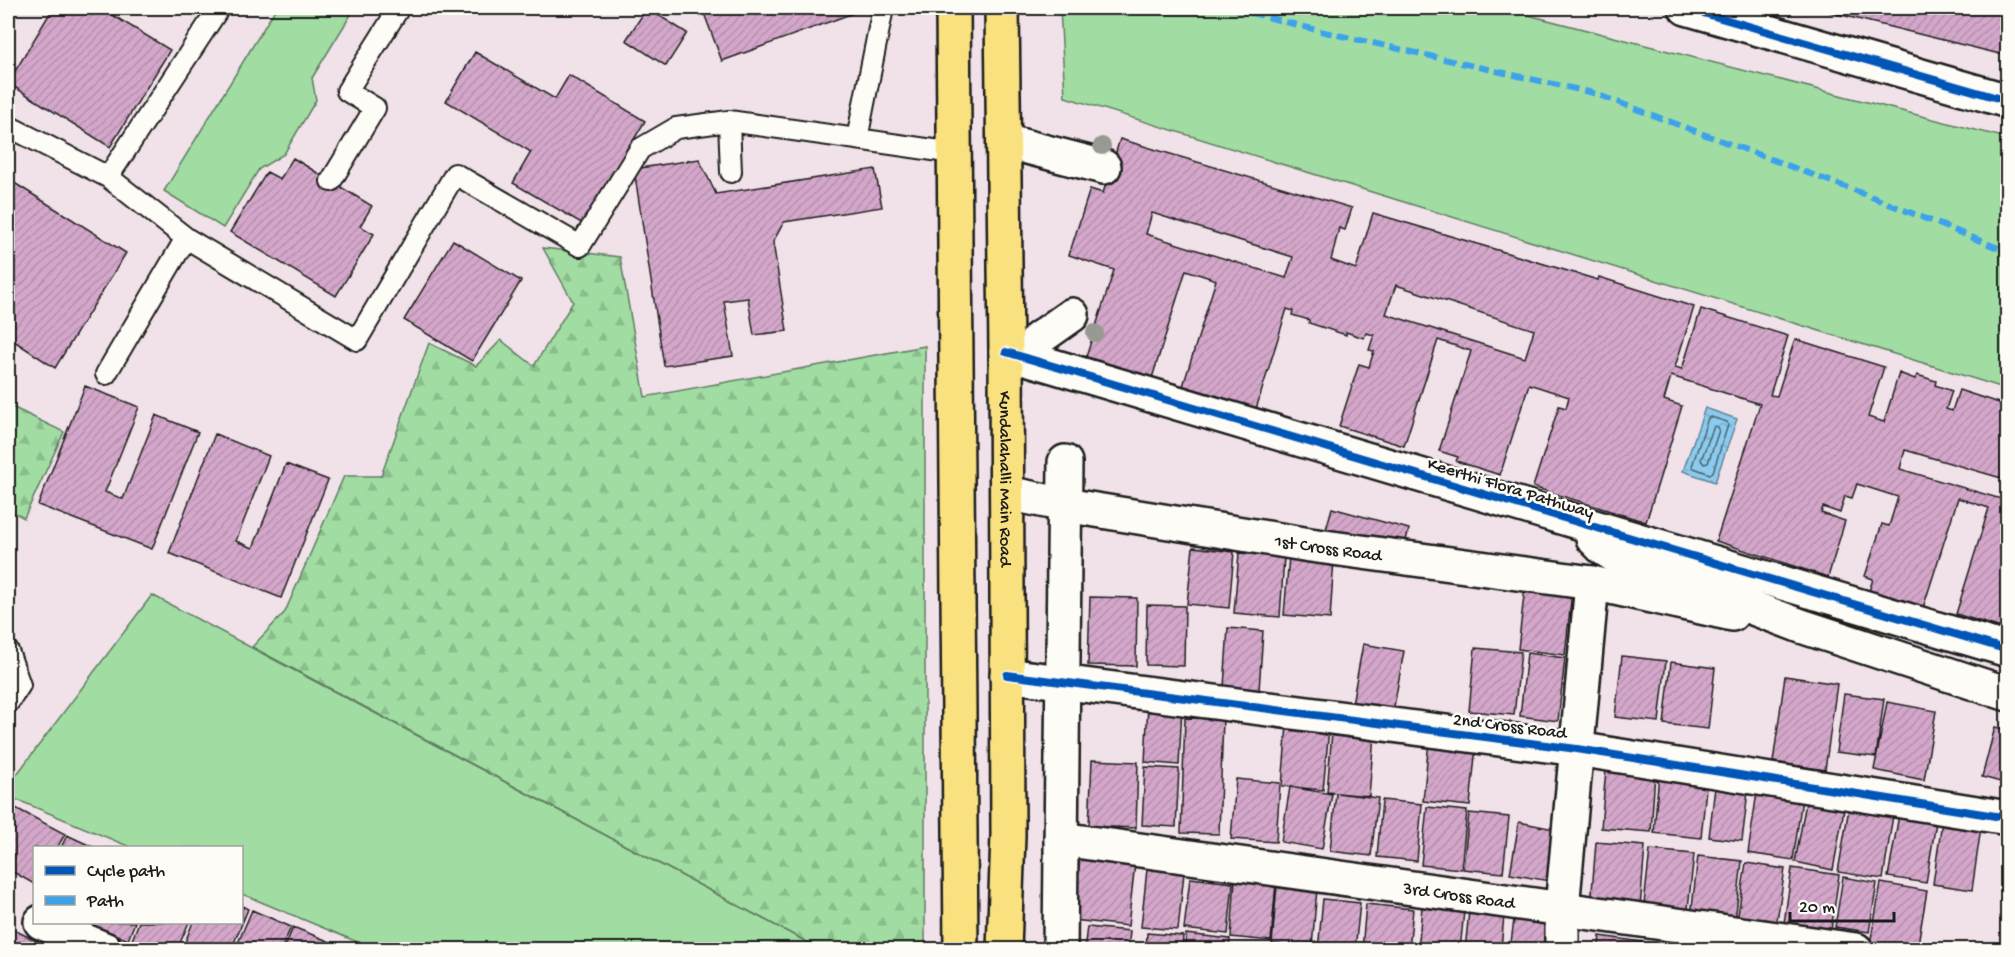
<svg xmlns="http://www.w3.org/2000/svg" width="2015" height="957" font-family="'Gochi Hand',sans-serif">
	<style>
		.green { fill: #a1dda3; stroke: #5e7c60; stroke-width: 1.5 }
		.forest { fill: url(#forest-firs); stroke: #5e7c60; stroke-width: 1.5 }
		.water { fill: url(#water-ripples); stroke: #5f8599; stroke-width: 1.5 }
		.lines { fill: none; stroke-linecap: round; stroke-linejoin: round }
		.shore { stroke: #496270; stroke-width: 1.5 }
		.building { fill: url(#building-hatch); stroke: #1c1c1c; stroke-width: 1.5; fill-rule: evenodd }
		.service-casing { stroke: #1c1c1c; stroke-width: 24 }
		.minor-casing { stroke: #1c1c1c; stroke-width: 38 }
		.primary-casing { stroke: #1c1c1c; stroke-width: 38 }
		.service { stroke: #fdfcf7; stroke-width: 20 }
		.minor { stroke: #fdfcf7; stroke-width: 33 }
		.primary { stroke: #fae180; stroke-width: 33 }
		.quiet { stroke: #3da2ea; stroke-width: 6; stroke-dasharray: 12 6; stroke-linecap: butt }
		.cycleway-casing { stroke: #fdfcf7; stroke-width: 11 }
		.cycleway { stroke: #0057b8; stroke-width: 8 }
		.tree { fill: #969a93 }
		.labels { text-anchor: middle; stroke-width: 5; stroke-linejoin: round; paint-order: stroke }
		.street-label { font-size: 18px; fill: #1c1c1c; stroke: #fdfcf7 }
	</style>
	<defs>
		<pattern id="forest-firs" width="22" height="20" patternUnits="userSpaceOnUse" patternTransform="scale(1.5)"><rect width="22" height="20" fill="#a1dda3"/><path d="M5 1l3.5 6h-7zM16 11l3.5 6h-7z" fill="#8abd8c"/></pattern>
		<pattern id="water-ripples" width="26" height="14" patternUnits="userSpaceOnUse" patternTransform="scale(1.5)"><rect width="26" height="14" fill="#8ccbed"/><path d="M2 4q2-2 4 0t4 0M15 11q2-2 4 0t4 0" fill="none" stroke="#78aecb"/></pattern>
		<pattern id="building-hatch" width="6" height="6" patternUnits="userSpaceOnUse" patternTransform="scale(1.5)"><rect width="6" height="6" fill="#d4a7ca"/><path d="M-1 1l2-2M0 6l6-6M5 7l2-2" fill="none" stroke="#b58fad"/></pattern>
	</defs>
	<rect width="100%" height="100%" fill="#f1e2ea"/>
	<filter id="ink" filterUnits="userSpaceOnUse"><feTurbulence type="fractalNoise" baseFrequency=".0167" numOctaves="2"/><feDisplacementMap in="SourceGraphic" scale="12" xChannelSelector="R" yChannelSelector="G"/><feConvolveMatrix kernelMatrix="1 2 1 2 8 2 1 2 1" color-interpolation-filters="sRGB"/></filter>
	<g filter="url(#ink)">
		<path class="green" d="M 276,8 L 355,8 L 312,78 L 316,100 L 284,154 L 259,169 L 223,228 L 164,191 Z
			M 1060,8 L 1501,8 L 2007,138 L 2007,389 L 1065,97 Z
			M 152,595 L 820,949 L 374,949 L 242,894 L 242,848 L 130,847 L 8,796 L 8,786 Z"/>
		<path class="forest" d="M 543,248 L 620,257 L 645,397 L 925,346 L 925,949 L 820,949 L 252,647 L 285,612 L 344,476 L 381,476 L 429,343 L 476,366 L 501,340 L 534,366 L 573,302 Z
			M 8,405 L 64,432 L 24,518 L 8,509 Z"/>
		<path class="water" d="M 1705,408 L 1737,419 L 1715,482 L 1683,471 Z"/>
		<g class="lines">
			<path class="shore" d="M 1711,417 L 1727,422 L 1728,425 L 1713,472 L 1710,474 L 1694,468 L 1692,466 L 1708,418 Z
				M 1714,426 L 1718,427 L 1719,430 L 1708,463 L 1704,464 L 1701,460 Z"/>
		</g>
		<path class="building" d="M 53,8 L 101,8 L 170,50 L 110,147 L 8,83 Z
			M 647,8 L 687,33 L 666,66 L 626,40 Z
			M 702,8 L 867,8 L 722,61 Z
			M 1813,8 L 2008,8 L 2008,56 Z
			M 475,52 L 555,99 L 569,75 L 645,121 L 583,224 L 513,183 L 531,152 L 446,101 Z
			M 1120,139 L 1352,208 L 1345,230 L 1339,228 L 1331,260 L 1356,269 L 1373,213 L 1598,280 L 1599,277 L 1694,307 L 1675,367 L 1682,369 L 1701,309 L 1788,336 L 1770,395 L 1777,396 L 1795,339 L 1884,367 L 1868,417 L 1884,422 L 1899,373 L 1915,379 L 1917,375 L 1936,381 L 1935,385 L 1952,391 L 1946,409 L 1952,411 L 1959,390 L 2008,406 L 2008,480 L 1905,450 L 1900,469 L 2008,501 L 2008,630 L 1956,614 L 1989,508 L 1958,498 L 1923,608 L 1869,591 L 1873,579 L 1865,576 L 1882,524 L 1889,526 L 1898,497 L 1857,484 L 1852,498 L 1845,496 L 1840,513 L 1823,507 L 1821,513 L 1845,521 L 1828,577 L 1716,541 L 1760,404 L 1671,376 L 1664,400 L 1682,406 L 1646,522 L 1533,487 L 1559,406 L 1566,408 L 1569,397 L 1529,384 L 1500,475 L 1456,461 L 1458,457 L 1439,451 L 1471,351 L 1438,340 L 1404,446 L 1339,426 L 1359,364 L 1369,367 L 1374,351 L 1369,350 L 1374,335 L 1366,333 L 1364,338 L 1346,332 L 1346,335 L 1309,323 L 1309,320 L 1292,315 L 1293,311 L 1287,309 L 1256,409 L 1183,386 L 1216,280 L 1186,270 L 1152,378 L 1086,357 L 1114,270 L 1069,255 L 1090,189 L 1103,193 ZM 1152,213 L 1293,257 L 1286,278 L 1146,234 ZM 1396,285 L 1534,330 L 1525,358 L 1386,314 Z
			M 293,158 L 372,206 L 360,226 L 374,234 L 336,296 L 230,232 L 267,172 L 280,179 Z
			M 699,159 L 716,194 L 875,169 L 882,207 L 784,222 L 773,242 L 787,331 L 754,335 L 748,298 L 724,301 L 733,356 L 664,366 L 634,169 Z
			M 8,179 L 126,253 L 55,368 L 8,337 Z
			M 453,240 L 521,281 L 472,361 L 404,320 Z
			M 85,386 L 139,407 L 105,492 L 123,499 L 156,415 L 198,432 L 152,549 L 38,505 Z
			M 215,434 L 269,456 L 236,541 L 253,548 L 286,464 L 328,480 L 281,598 L 169,553 Z
			M 1332,508 L 1409,529 L 1402,555 L 1325,533 Z
			M 1193,547 L 1234,552 L 1229,608 L 1187,604 Z
			M 1239,553 L 1284,557 L 1280,617 L 1234,613 Z
			M 1289,556 L 1334,559 L 1330,619 L 1284,615 Z
			M 1525,586 L 1572,591 L 1565,655 L 1518,649 Z
			M 1090,597 L 1137,598 L 1136,666 L 1088,665 Z
			M 1147,605 L 1185,606 L 1184,666 L 1146,665 Z
			M 1228,628 L 1263,631 L 1259,690 L 1224,687 Z
			M 1363,644 L 1404,651 L 1393,712 L 1352,704 Z
			M 1475,648 L 1521,652 L 1514,715 L 1469,711 Z
			M 1527,653 L 1565,658 L 1558,721 L 1520,716 Z
			M 1622,656 L 1666,661 L 1659,722 L 1615,717 Z
			M 1671,662 L 1715,668 L 1708,729 L 1664,724 Z
			M 1785,676 L 1837,684 L 1825,770 L 1773,762 Z
			M 1844,694 L 1884,699 L 1876,757 L 1836,752 Z
			M 1887,702 L 1936,711 L 1924,780 L 1874,770 Z
			M 1148,704 L 1182,706 L 1179,765 L 1145,762 Z
			M 1185,718 L 1223,719 L 1219,834 L 1181,833 Z
			M 1287,725 L 1329,729 L 1323,790 L 1282,786 Z
			M 1995,727 L 2008,730 L 2008,784 L 1982,777 Z
			M 1332,732 L 1374,735 L 1369,796 L 1327,792 Z
			M 1429,741 L 1476,746 L 1470,806 L 1423,801 Z
			M 1092,760 L 1138,762 L 1136,828 L 1089,826 Z
			M 1145,767 L 1179,769 L 1176,827 L 1142,825 Z
			M 1606,769 L 1655,773 L 1651,832 L 1601,828 Z
			M 1659,773 L 1707,778 L 1701,838 L 1654,833 Z
			M 1236,779 L 1280,783 L 1276,842 L 1231,839 Z
			M 1716,779 L 1749,783 L 1742,841 L 1709,837 Z
			M 1290,787 L 1332,794 L 1322,849 L 1281,842 Z
			M 1757,792 L 1802,799 L 1793,860 L 1748,853 Z
			M 1336,793 L 1378,798 L 1371,856 L 1330,851 Z
			M 1382,800 L 1422,804 L 1417,861 L 1377,857 Z
			M 1806,802 L 1844,809 L 1833,870 L 1795,862 Z
			M 8,804 L 65,834 L 57,848 L 34,848 L 34,884 L 8,869 Z
			M 1427,807 L 1467,811 L 1461,869 L 1421,865 Z
			M 1849,808 L 1893,815 L 1883,879 L 1838,872 Z
			M 1469,813 L 1509,817 L 1503,873 L 1463,869 Z
			M 1899,815 L 1936,822 L 1926,883 L 1888,877 Z
			M 1942,821 L 1981,827 L 1972,890 L 1933,884 Z
			M 1519,822 L 1559,830 L 1549,881 L 1510,874 Z
			M 67,835 L 95,848 L 61,848 Z
			M 1596,842 L 1645,846 L 1640,908 L 1591,904 Z
			M 1650,850 L 1694,854 L 1687,917 L 1643,913 Z
			M 1698,856 L 1742,861 L 1735,921 L 1691,916 Z
			M 1080,857 L 1135,863 L 1128,926 L 1073,920 Z
			M 1746,863 L 1785,869 L 1776,927 L 1737,921 Z
			M 1792,868 L 1839,875 L 1830,937 L 1783,930 Z
			M 1147,869 L 1184,873 L 1178,930 L 1141,927 Z
			M 1843,877 L 1877,883 L 1869,932 L 1835,927 Z
			M 1190,878 L 1233,883 L 1228,934 L 1184,929 Z
			M 1235,879 L 1276,882 L 1271,941 L 1231,937 Z
			M 1881,883 L 1927,891 L 1917,950 L 1906,950 L 1870,944 Z
			M 1277,885 L 1317,889 L 1312,947 L 1272,944 Z
			M 1323,899 L 1360,903 L 1355,950 L 1318,950 Z
			M 1366,904 L 1413,909 L 1409,950 L 1362,950 Z
			M 242,906 L 248,909 L 231,950 L 182,950 L 193,922 L 242,922 Z
			M 1422,907 L 1464,911 L 1460,950 L 1418,950 Z
			M 252,910 L 291,927 L 281,950 L 235,950 Z
			M 1469,911 L 1504,915 L 1501,950 L 1465,950 Z
			M 1514,920 L 1554,925 L 1551,950 L 1510,950 Z
			M 86,922 L 135,922 L 128,940 Z
			M 139,922 L 189,922 L 177,950 L 155,950 L 132,940 Z
			M 8,927 L 55,950 L 8,950 Z
			M 293,927 L 333,943 L 330,950 L 284,950 Z
			M 1087,927 L 1130,931 L 1128,950 L 1084,950 Z
			M 1147,933 L 1183,936 L 1182,950 L 1146,950 Z
			M 1186,934 L 1230,939 L 1229,950 L 1185,950 Z
			M 1600,936 L 1642,942 L 1641,950 L 1598,950 Z
			M 1645,943 L 1684,950 L 1644,950 Z"/>
		<g class="lines">
			<g class="service-casing">
				<path id="service" d="M 8,126 L 108,177 L 219,8
					M 857,139 L 954,153
					M 731,172 L 729,121 L 857,139 L 883,8
					M 108,177 L 186,238 L 357,340 L 455,174 L 580,246 L 640,149 L 676,128 L 729,121
					M 331,181 L 375,108 L 347,91 L 399,8
					M 106,374 L 186,238
					M 8,651 L 20,685 L 8,703"/>
			</g>
			<g class="minor-casing">
				<g id="minor">
					<path d="M 1686,8 L 2008,101"/>
					<path d="M 1004,141 L 1104,167"/>
					<path d="M 1006,352 L 2008,650"/>
					<path d="M 1028,358 L 1038,339 L 1072,315"/>
					<path id="s1" d="M 1007,493 L 1065,505 L 1310,545 L 1592,583 L 1732,614"/>
					<path d="M 1593,538 L 1603,548 L 1617,557 L 1801,626 L 2008,694"/>
					<path d="M 1007,675 L 1577,749 L 2008,818"/>
					<path id="s2" d="M 1061,839 L 1856,950"/>
					<path d="M 41,922 L 106,950"/>
					<path d="M 1060,950 L 1065,462"/>
					<path d="M 1562,950 L 1562,908 L 1592,583"/>
				</g>
			</g>
			<g class="primary-casing">
				<g id="primary">
					<path d="M 953,8 L 961,950"/>
					<path id="s3" d="M 1002,8 L 1006,352 L 1008,835 L 1004,950"/>
				</g>
			</g>
			<use href="#service" class="service"/>
			<use href="#minor" class="minor"/>
			<use href="#primary" class="primary"/>
			<path class="quiet" d="M 1233,8 L 1320,31 L 1593,93 L 1867,195 L 2008,252"/>
			<g class="cycleway-casing">
				<path id="cycleway" d="M 1686,8 L 2008,101
					M 1006,352 L 2008,650
					M 1007,675 L 1577,749 L 2008,818"/>
			</g>
			<use href="#cycleway" class="cycleway"/>
		</g>
		<g class="tree">
			<circle cx="1102" cy="146" r="9"/>
			<circle cx="1095" cy="333" r="9"/>
		</g>
	</g>
	<g class="labels">
		<g class="street-label">
			<text dy="6" stroke="none"><textPath href="#s3" startOffset="471">Kundalahalli Main Road</textPath></text>
			<text transform="translate(1511 487) rotate(17)" y="6">Keerthi Flora Pathway</text>
			<text dy="6" stroke="none"><textPath href="#s1" startOffset="326">1st Cross Road</textPath></text>
			<text transform="translate(1510 725) rotate(7)" y="6">2nd Cross Road</text>
			<text dy="6" stroke="none"><textPath href="#s2" startOffset="402">3rd Cross Road</textPath></text>
		</g>
	</g>
	<rect width="2015" height="957" fill="none" stroke="#fdfcf7" stroke-width="30"/>
	<rect x="15" y="15" width="1985" height="927" fill="none" stroke="#1c1c1c" stroke-width="2" filter="url(#ink)"/>
	<rect x="33" y="846" width="210" height="78" fill="#fdfcf7" stroke="#a3a29f" stroke-width="1.5"/>
	<rect x="45" y="866" width="30" height="9" fill="#0057b8" stroke="#a3a29f" stroke-width="1.5"/>
	<text x="87" y="876" font-size="18" fill="#1c1c1c">Cycle path</text>
	<rect x="45" y="896" width="30" height="9" fill="#3da2ea" stroke="#a3a29f" stroke-width="1.5"/>
	<text x="87" y="906" font-size="18" fill="#1c1c1c">Path</text>
	<path d="M1790 912v9h104v-9" fill="none" stroke="#1c1c1c" stroke-width="3"/>
	<text x="1799" y="912" font-size="18" fill="#1c1c1c" stroke="#fdfcf7" stroke-width="4.5" paint-order="stroke">20 m</text>
</svg>
